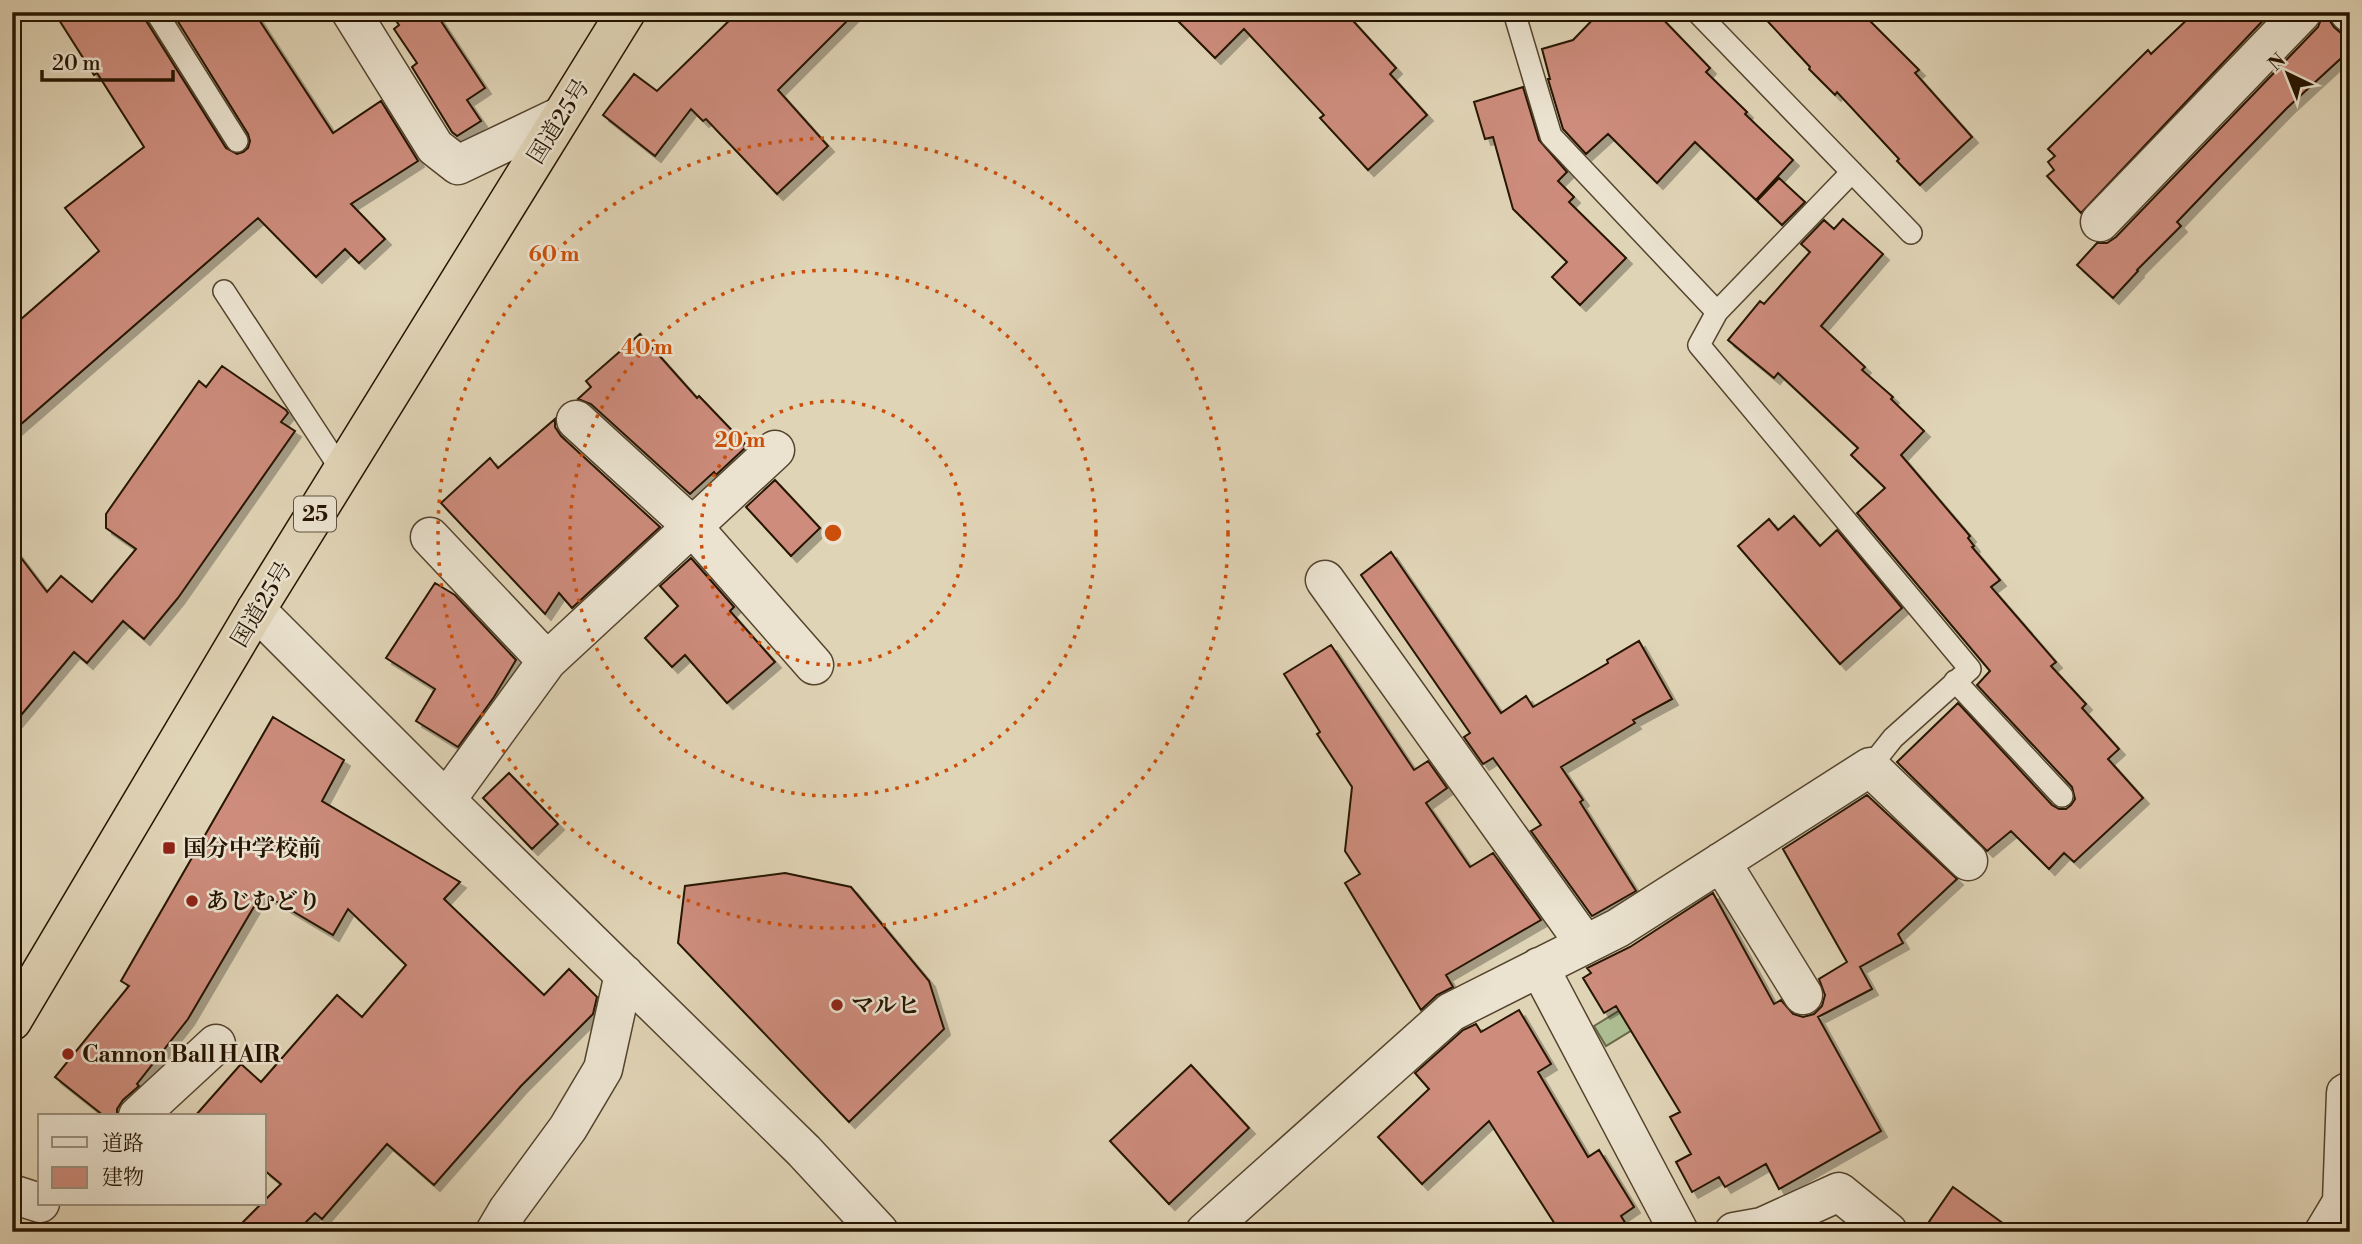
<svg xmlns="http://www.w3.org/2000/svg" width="2362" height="1244" font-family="'Libre Bodoni','Noto Serif JP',serif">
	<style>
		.green { fill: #adbe92; stroke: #696949; stroke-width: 2 }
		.building { fill: #cd8c7c; stroke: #251400; stroke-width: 2; filter: url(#shadow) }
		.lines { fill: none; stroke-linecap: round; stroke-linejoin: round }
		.service-casing { stroke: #54442e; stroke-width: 24 }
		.minor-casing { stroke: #54442e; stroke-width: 41 }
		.trunk-casing { stroke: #251400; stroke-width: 41 }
		.service { stroke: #ebe3d0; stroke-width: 21 }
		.minor { stroke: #ebe3d0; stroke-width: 38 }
		.trunk { stroke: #e0d4b6; stroke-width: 38 }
		.ring { fill: none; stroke: #cb4f0a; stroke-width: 3.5; stroke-dasharray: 3.5 7 }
		.poi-dot { fill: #8f2418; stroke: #ebe3d0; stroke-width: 2.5 }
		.labels { text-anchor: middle; stroke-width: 5; stroke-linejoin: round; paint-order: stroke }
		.shield { fill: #ebe3d0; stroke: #60523e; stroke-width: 2 }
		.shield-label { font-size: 21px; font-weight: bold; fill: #251400 }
		.street-label { font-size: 23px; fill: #251400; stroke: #ebe3d0 }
		.poi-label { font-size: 23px; font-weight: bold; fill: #251400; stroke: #ebe3d0; text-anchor: start }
		.centre { fill: #cb4f0a; stroke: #ebe3d0; stroke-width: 3.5 }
		.ring-label { font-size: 21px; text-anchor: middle; font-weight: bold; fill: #cb4f0a; stroke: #ebe3d0; stroke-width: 5; stroke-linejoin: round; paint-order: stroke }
	</style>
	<defs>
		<filter id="shadow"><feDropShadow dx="6" dy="6" stdDeviation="0" flood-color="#0004"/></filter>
	</defs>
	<rect width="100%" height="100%" fill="#e0d4b6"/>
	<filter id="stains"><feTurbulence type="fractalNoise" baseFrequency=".00286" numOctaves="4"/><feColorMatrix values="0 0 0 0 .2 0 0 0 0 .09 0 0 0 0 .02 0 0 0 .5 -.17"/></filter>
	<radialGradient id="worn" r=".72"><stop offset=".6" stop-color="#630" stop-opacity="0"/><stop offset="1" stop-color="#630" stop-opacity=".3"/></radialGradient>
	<path class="green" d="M 1676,976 L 1688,996 L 1606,1046 L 1594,1026 Z"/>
	<path class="building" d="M 54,12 L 143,12 L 145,19 L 226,148 L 237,154 L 243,152 L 248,148 L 250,141 L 248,134 L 172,12 L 254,12 L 333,133 L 381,101 L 418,161 L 351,204 L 385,239 L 359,263 L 345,249 L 316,277 L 258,218 L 12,432 L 12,327 L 99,251 L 65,208 L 144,147 L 97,73 L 94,75 Z
		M 390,12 L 435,12 L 485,88 L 467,100 L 481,121 L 457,136 L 452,132 L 412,67 L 417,63 L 394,29 L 399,25 Z
		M 738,12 L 856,12 L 778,90 L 828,146 L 777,194 L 706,119 L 703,121 L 691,109 L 655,156 L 603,115 L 634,74 L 657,91 Z
		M 1169,12 L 1345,12 L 1396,68 L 1390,74 L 1427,115 L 1368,170 L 1320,118 L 1324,115 L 1244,29 L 1215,58 Z
		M 1600,12 L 1656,12 L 1710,68 L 1706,72 L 1747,112 L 1745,114 L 1793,160 L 1756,200 L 1695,142 L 1657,183 L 1608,134 L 1586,154 L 1563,129 L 1548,79 L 1550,79 L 1542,49 L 1573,40 Z
		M 1759,12 L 1861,12 L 1919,70 L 1915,73 L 1972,137 L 1920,185 L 1897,161 L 1899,159 L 1837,92 L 1835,95 L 1809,69 L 1810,67 Z
		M 2195,12 L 2271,12 L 2081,213 L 2047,176 L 2054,170 L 2048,162 L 2055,156 L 2048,149 L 2148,50 L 2151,54 Z
		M 2324,12 L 2334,27 L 2350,41 L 2350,50 L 2287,108 L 2220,177 L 2177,222 L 2181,226 L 2137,270 L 2138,271 L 2113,298 L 2077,265 L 2097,243 L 2107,243 L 2116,237 L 2318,27 Z
		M 1523,87 L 1539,140 L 1567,172 L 1558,181 L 1574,197 L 1569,202 L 1626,258 L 1580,305 L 1552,277 L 1567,262 L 1513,209 L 1493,137 L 1485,139 L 1474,102 Z
		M 1779,178 L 1805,202 L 1782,225 L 1757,201 Z
		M 1843,219 L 1883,254 L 1821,326 L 1865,367 L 1862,370 L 1893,397 L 1891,399 L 1924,431 L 1901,455 L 1970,536 L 1968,538 L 1974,546 L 1972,547 L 2000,580 L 1991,587 L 2056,662 L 2051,666 L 2086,704 L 2082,708 L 2119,749 L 2108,759 L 2143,798 L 2074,862 L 2064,853 L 2049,869 L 2011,831 L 1987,851 L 1897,762 L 1958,703 L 2052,805 L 2059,809 L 2066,809 L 2071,805 L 2075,799 L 2072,787 L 1977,685 L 1990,671 L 1857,513 L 1885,488 L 1851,455 L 1858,448 L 1778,373 L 1774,378 L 1728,340 L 1760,301 L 1764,304 L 1810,252 L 1801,244 L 1824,220 L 1834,229 Z
		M 640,334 L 697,398 L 699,396 L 744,443 L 745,448 L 716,475 L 714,472 L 690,494 L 591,404 L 578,399 L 591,387 L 586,381 Z
		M 222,366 L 286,410 L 288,413 L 281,422 L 295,431 L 178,598 L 144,639 L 123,621 L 87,663 L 74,652 L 12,726 L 12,546 L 47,592 L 61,576 L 92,602 L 136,549 L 106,528 L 106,514 L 199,381 L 206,387 Z
		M 555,419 L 555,427 L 561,436 L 660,527 L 572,608 L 559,593 L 545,614 L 441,503 L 490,458 L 498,468 Z
		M 775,480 L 820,528 L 791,556 L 746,507 Z
		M 1794,516 L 1820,546 L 1837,530 L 1902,608 L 1840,664 L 1738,546 L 1769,519 L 1778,530 Z
		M 1391,552 L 1501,713 L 1526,696 L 1533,707 L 1608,663 L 1607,660 L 1639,641 L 1672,699 L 1633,720 L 1635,723 L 1561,767 L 1583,800 L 1580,802 L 1636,891 L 1592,916 L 1531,831 L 1541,825 L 1493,758 L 1483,764 L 1464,737 L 1470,733 L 1361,575 Z
		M 691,558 L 734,607 L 730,611 L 775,662 L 727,703 L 685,655 L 672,667 L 645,638 L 678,606 L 660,586 Z
		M 435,583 L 455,595 L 516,660 L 494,697 L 458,747 L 416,721 L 435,689 L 386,658 Z
		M 1331,645 L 1414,770 L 1428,761 L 1447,788 L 1426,803 L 1470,867 L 1493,853 L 1541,920 L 1446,975 L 1453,987 L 1437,995 L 1421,1010 L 1345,883 L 1360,874 L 1345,851 L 1352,787 L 1317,734 L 1320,732 L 1284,674 Z
		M 273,717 L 344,760 L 322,801 L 460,882 L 444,899 L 544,995 L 569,969 L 597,997 L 593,1014 L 521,1086 L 434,1185 L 387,1144 L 322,1219 L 315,1213 L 296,1232 L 233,1232 L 261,1204 L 264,1204 L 264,1201 L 281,1184 L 264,1170 L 264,1116 L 195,1116 L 241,1064 L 261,1082 L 337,995 L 362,1017 L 406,965 L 348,909 L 333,935 L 262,893 L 188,1019 L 137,1084 L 139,1086 L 123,1100 L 117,1109 L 117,1116 L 104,1116 L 55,1077 L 129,986 L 121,981 Z
		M 509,773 L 558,824 L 532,849 L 483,798 Z
		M 1867,795 L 1957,879 L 1898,934 L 1903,943 L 1860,967 L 1872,989 L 1818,1017 L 1881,1131 L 1779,1189 L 1766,1164 L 1725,1187 L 1719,1177 L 1692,1192 L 1676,1162 L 1691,1154 L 1670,1117 L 1680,1112 L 1616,1006 L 1604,1013 L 1583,978 L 1591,973 L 1587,968 L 1630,947 L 1713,893 L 1774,1004 L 1781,1000 L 1793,1014 L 1803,1017 L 1814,1014 L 1822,1006 L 1825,995 L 1819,979 L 1847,962 L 1783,849 Z
		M 785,873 L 851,887 L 929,981 L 944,1029 L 849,1122 L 678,943 L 685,886 Z
		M 1519,1010 L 1551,1064 L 1538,1072 L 1588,1157 L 1599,1150 L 1634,1207 L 1621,1216 L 1631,1232 L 1560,1232 L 1489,1121 L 1422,1184 L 1378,1137 L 1429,1089 L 1415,1073 L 1463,1030 L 1476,1024 L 1481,1032 Z
		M 1191,1065 L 1249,1128 L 1169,1204 L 1110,1141 Z
		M 1953,1187 L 2015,1232 L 1922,1232 Z"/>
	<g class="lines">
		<g class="service-casing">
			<path id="service" d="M 156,12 L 237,141
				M 1514,12 L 1551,136 L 1717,312
				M 1697,12 L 1911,233
				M 1852,172 L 1717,312 L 1699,345 L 1970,669 L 1893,738 L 1870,767
				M 224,291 L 342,471
				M 1955,681 L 2062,796"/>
		</g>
		<g class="minor-casing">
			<path id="minor" d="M 351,12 L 435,147 L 458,165 L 561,116
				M 2349,12 L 2350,13
				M 2100,222 L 2302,12
				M 576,420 L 692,526 L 814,665
				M 430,537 L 547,661
				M 1325,580 L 1585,944
				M 256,610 L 462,816 L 804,1151 L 879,1232
				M 446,800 L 547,661 L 775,450
				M 1721,862 L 1803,995
				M 1539,967 L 1679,1232
				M 138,1116 L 216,1044
				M 12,1194 L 40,1203
				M 495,1232 L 508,1210 L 568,1128 L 603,1069 L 624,974
				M 1205,1232 L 1451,1012 L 1618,928 L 1870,767 L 1968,861
				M 1734,1232 L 1762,1227 L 1839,1192 L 1888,1232
				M 2324,1232 L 2342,1202 L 2346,1093 L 2350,1091"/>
		</g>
		<g class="trunk-casing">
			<path id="trunk" d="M 12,1021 L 256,610 L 626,12"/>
		</g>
		<use href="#service" class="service"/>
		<use href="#minor" class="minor"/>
		<use href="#trunk" class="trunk"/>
	</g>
	<g class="ring">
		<circle cx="833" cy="533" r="132"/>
		<circle cx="833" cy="533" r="263"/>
		<circle cx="833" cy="533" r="395"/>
	</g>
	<g class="poi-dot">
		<rect x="162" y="841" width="14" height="14" rx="3.5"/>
		<circle cx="192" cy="901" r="7"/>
		<circle cx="837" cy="1005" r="7"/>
		<circle cx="68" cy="1054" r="7"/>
	</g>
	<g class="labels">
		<rect class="shield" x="294" y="496.5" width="42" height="35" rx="5"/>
		<g class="shield-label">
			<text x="315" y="521">25</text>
		</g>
		<g class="street-label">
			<text transform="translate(558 121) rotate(-58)" y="8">国道25号</text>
			<text transform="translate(261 604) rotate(-59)" y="8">国道25号</text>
		</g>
		<g class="poi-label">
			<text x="183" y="856">国分中学校前</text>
			<text x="206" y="909">あじむどり</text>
			<text x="851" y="1013">マルヒ</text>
			<text x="82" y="1062">Cannon Ball HAIR</text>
		</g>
	</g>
	<circle cx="833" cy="533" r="10" class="centre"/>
	<g class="ring-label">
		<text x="554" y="261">60 m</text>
		<text x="647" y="354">40 m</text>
		<text x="740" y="447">20 m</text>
	</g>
	<rect width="2362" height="1244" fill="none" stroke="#e0d4b6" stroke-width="42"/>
	<rect x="14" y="14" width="2334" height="1216" fill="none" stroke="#251400" stroke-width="3.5"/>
	<rect x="21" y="21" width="2320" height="1202" fill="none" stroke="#251400" stroke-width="2"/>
	<rect x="38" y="1114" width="228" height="91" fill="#ebe3d0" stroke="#9c907d" stroke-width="2"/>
	<rect x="52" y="1137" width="35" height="10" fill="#ebe3d0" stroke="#9c907d" stroke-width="2"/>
	<text x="102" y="1150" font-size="21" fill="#251400">道路</text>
	<rect x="52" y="1167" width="35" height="21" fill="#cd8c7c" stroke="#9c907d" stroke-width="2"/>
	<text x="102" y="1184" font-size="21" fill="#251400">建物</text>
	<g transform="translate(2288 74) rotate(317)" stroke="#ebe3d0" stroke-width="5" paint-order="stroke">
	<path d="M0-5L12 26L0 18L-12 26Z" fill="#251400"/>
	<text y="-10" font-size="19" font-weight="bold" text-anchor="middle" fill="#251400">N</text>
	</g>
	<path d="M42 70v10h131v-10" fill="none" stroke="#251400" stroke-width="3.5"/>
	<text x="52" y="70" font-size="21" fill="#251400" stroke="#ebe3d0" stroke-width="5" paint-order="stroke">20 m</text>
	<rect width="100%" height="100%" filter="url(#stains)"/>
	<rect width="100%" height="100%" fill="url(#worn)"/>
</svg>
